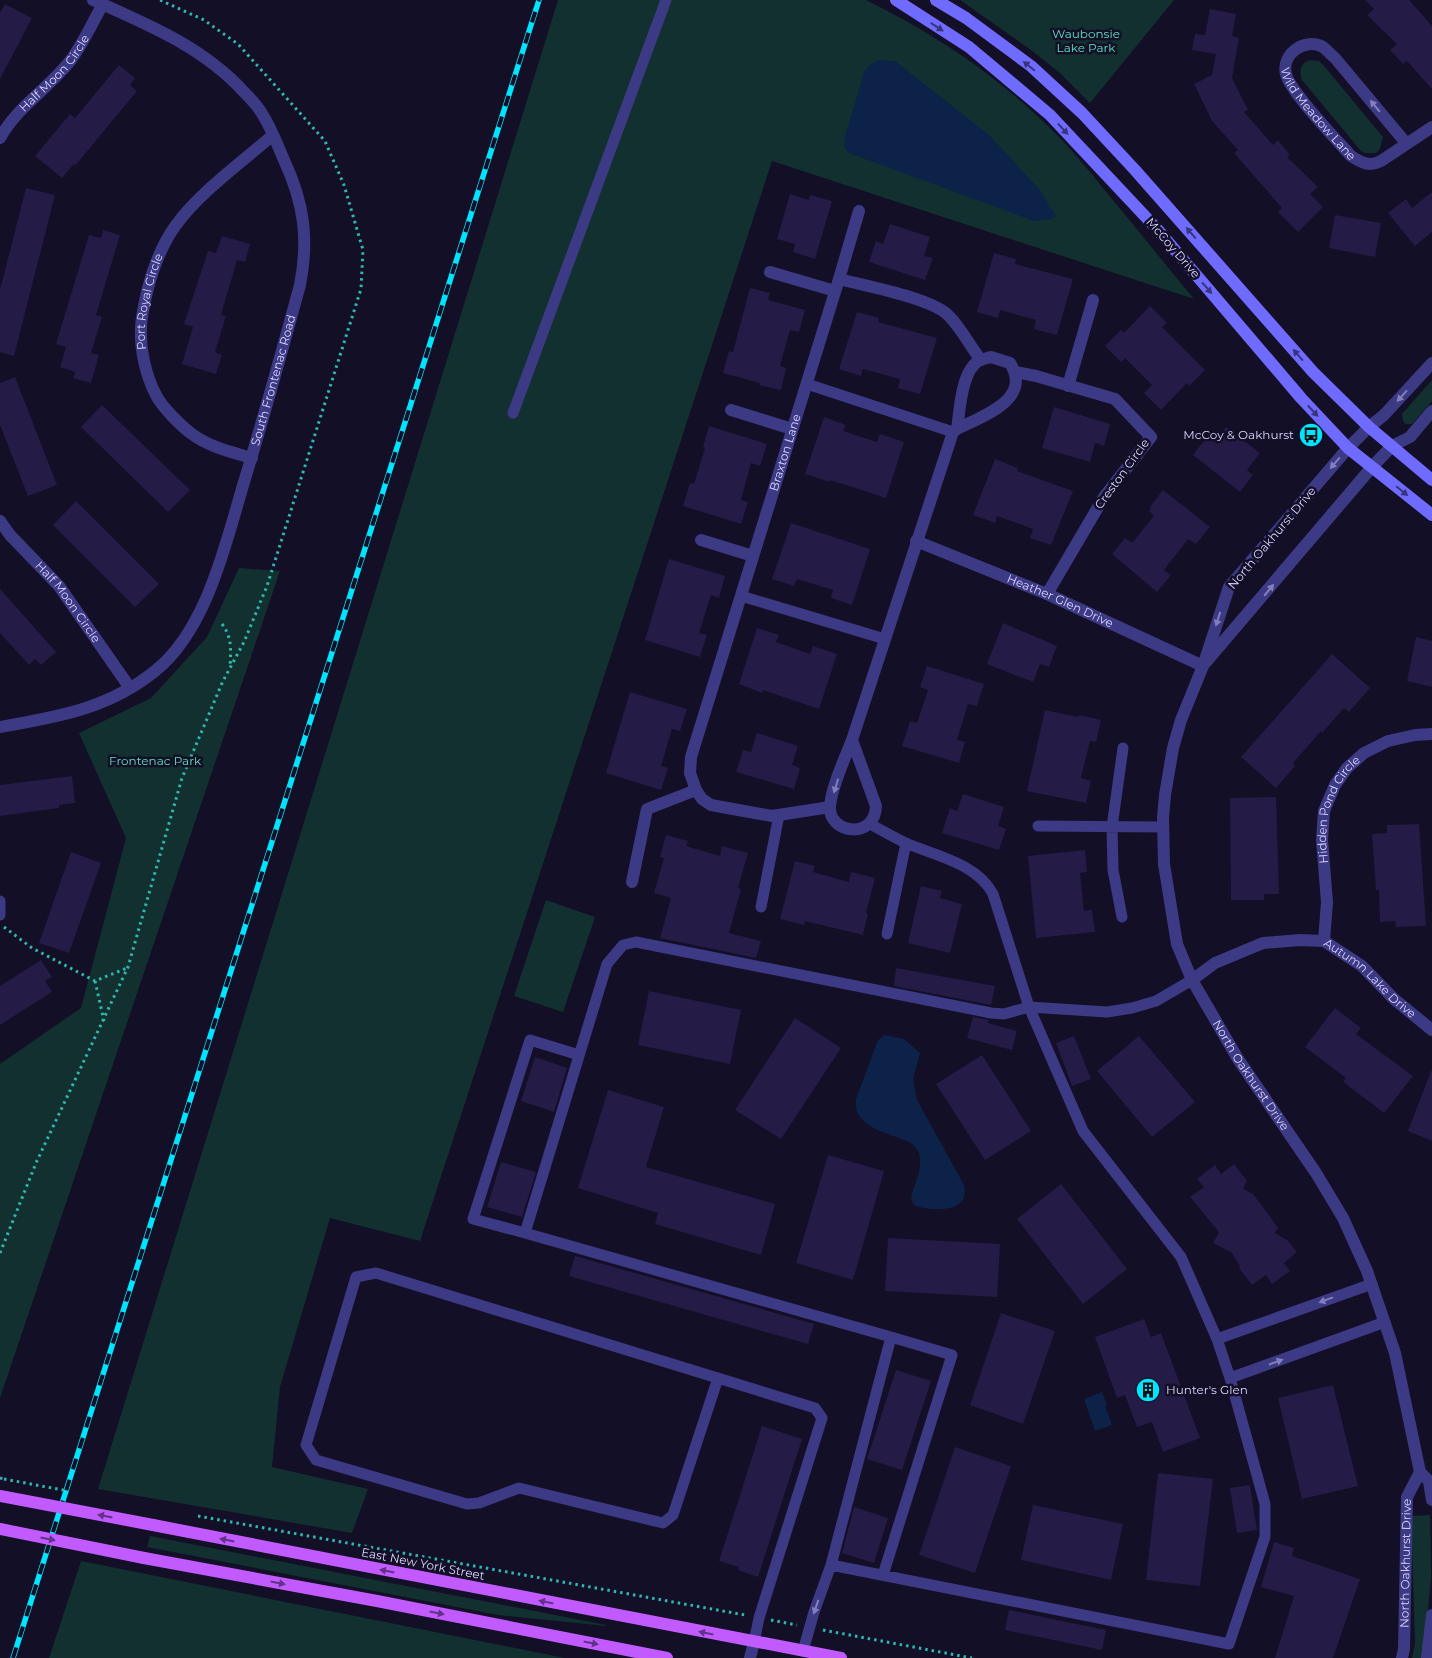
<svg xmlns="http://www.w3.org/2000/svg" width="1432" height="1658" font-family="Montserrat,sans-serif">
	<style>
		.green { fill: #12302f }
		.water { fill: #0c2248 }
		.building { fill: #241b47 }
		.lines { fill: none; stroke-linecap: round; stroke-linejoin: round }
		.path { stroke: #2fb8b0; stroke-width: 3; stroke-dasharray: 2.5 4; stroke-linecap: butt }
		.lane { stroke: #3d3a85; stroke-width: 11 }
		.street { stroke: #3d3a85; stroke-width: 12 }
		.secondary { stroke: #6f6bff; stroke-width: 12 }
		.primary { stroke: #c25bff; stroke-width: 12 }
		.rail-casing { stroke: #00e5ff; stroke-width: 5.5 }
		.rail { stroke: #130f26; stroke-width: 4; stroke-dasharray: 11; stroke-linecap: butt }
		.path-bridge { stroke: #2fb8b0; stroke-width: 3; stroke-dasharray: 2.5 4; stroke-linecap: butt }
		.primary-bridge { stroke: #c25bff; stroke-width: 12 }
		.oneway { fill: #38347d }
		.oneway2 { fill: #837fbc }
		.oneway3 { fill: #623188 }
		.labels { text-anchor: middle; stroke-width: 5; stroke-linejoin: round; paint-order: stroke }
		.park-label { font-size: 12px; fill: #5fe0c0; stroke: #130f26 }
		.street-label { font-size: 12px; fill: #d9d4ff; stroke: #130f26 }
		.poi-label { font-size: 12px; fill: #d9d4ff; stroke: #130f26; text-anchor: end }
	</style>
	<rect width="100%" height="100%" fill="#130f26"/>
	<path class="green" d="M 558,0 L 866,0 C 934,33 999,77 1052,130 C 1076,153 1096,180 1117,205 C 1143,236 1168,268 1194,299 L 772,161 L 420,1241 L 330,1218 L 280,1387 L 272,1467 L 368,1489 L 352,1533 L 98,1489 Z
		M 960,0 L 1174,0 L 1090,103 L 1060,73 L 1031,50 Z
		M 1310,60 L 1319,61 L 1325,67 L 1383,137 L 1380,149 L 1376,153 L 1365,153 L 1361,151 L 1302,80 C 1299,70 1300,64 1310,60 Z
		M 1432,380 L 1432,401 L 1412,424 L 1406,424 L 1403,421 L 1402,414 Z
		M 239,568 L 280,571 L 0,1398 L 0,1064 L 81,1008 L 126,838 L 79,733 L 151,698 L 207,637 Z
		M 546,900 L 595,917 L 563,1012 L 514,996 Z
		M 1430,1515 L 1431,1576 L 1427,1623 L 1422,1658 L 1412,1658 L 1415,1643 L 1411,1516 Z
		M 150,1536 L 606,1625 L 606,1626 L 498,1615 L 147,1547 Z
		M 81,1561 L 565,1658 L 49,1658 Z"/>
	<path class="water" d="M 880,60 L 895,61 L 989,135 L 1039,189 L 1056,216 L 1051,219 L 1034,221 L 849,153 L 844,147 L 845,137 L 864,72 L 871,64 Z
		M 885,1035 L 904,1039 L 920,1053 L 913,1079 L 917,1100 L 964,1185 C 971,1214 933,1211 915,1206 L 912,1202 L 911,1197 C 916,1178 931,1153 907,1141 C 888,1133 852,1127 856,1099 L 878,1040 Z
		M 1102,1392 L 1107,1405 L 1105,1406 L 1112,1425 L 1095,1431 L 1084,1399 Z"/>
	<path class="building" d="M 1365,0 L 1409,0 L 1432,26 L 1432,89 L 1407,61 L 1403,64 L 1390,50 L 1397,44 L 1367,15 L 1374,9 Z
		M 5,4 L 32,18 L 0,79 L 0,13 Z
		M 1210,9 L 1236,14 L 1232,36 L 1239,38 L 1232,78 L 1248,110 L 1244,112 L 1273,145 L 1278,140 L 1290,155 L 1287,157 L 1318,187 L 1310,194 L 1323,207 L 1298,232 L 1278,212 L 1282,208 L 1234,153 L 1238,150 L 1212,121 L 1194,84 L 1212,75 L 1216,54 L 1192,50 L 1195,34 L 1205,35 Z
		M 119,65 L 135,78 L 130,85 L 137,91 L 75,166 L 74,164 L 62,178 L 35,156 L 70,114 L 75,118 Z
		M 26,188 L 55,195 L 14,356 L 0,352 L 0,290 Z
		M 1432,192 L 1432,232 L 1415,246 L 1388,213 L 1406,199 L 1412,208 Z
		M 790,194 L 809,200 L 810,195 L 832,201 L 815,259 L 793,252 L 795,244 L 777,239 Z
		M 1335,215 L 1381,223 L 1375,257 L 1329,248 Z
		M 890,224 L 930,237 L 924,256 L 933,258 L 925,280 L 869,262 L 876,241 L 883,244 Z
		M 103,230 L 120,235 L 96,315 L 102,317 L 91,353 L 99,355 L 91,383 L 73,378 L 75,372 L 60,367 L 66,347 L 56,344 L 89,235 L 101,238 Z
		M 222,236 L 250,244 L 245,262 L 237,260 L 221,315 L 226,316 L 215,352 L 222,355 L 216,374 L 182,364 L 193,327 L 184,324 L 197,284 L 208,251 L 216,253 Z
		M 994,253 L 1016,259 L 1015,264 L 1073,279 L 1057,335 L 1034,329 L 1036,320 L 1000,310 L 998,318 L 977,312 Z
		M 750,288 L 770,293 L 768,300 L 805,310 L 799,332 L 790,330 L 780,366 L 786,368 L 781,390 L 759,385 L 760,383 L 723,373 L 729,351 L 733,352 Z
		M 1150,306 L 1167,323 L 1162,327 L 1205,370 L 1189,386 L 1187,383 L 1161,410 L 1144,393 L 1152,385 L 1125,358 L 1121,362 L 1105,346 L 1121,330 L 1124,333 Z
		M 857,312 L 879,318 L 878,322 L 937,338 L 920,394 L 898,388 L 900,379 L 863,369 L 861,376 L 839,369 Z
		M 15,377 L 57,485 L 28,496 L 0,425 L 0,383 Z
		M 102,405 L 190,490 L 168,512 L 81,427 Z
		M 1054,407 L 1110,424 L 1104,446 L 1095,443 L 1090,462 L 1042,448 Z
		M 824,417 L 846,425 L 843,431 L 877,442 L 880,434 L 904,442 L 886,498 L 830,480 L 830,482 L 805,474 Z
		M 709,426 L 767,444 L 760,466 L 751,463 L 741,500 L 748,502 L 741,524 L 683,506 L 690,483 L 694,484 L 705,448 L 703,447 Z
		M 1226,427 L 1260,453 L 1247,470 L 1253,475 L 1240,492 L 1193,455 L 1207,437 L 1214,442 Z
		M 995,459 L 1018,468 L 1017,471 L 1073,491 L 1051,545 L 1030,538 L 1033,529 L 997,516 L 995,523 L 973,515 Z
		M 1163,490 L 1210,527 L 1196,544 L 1188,539 L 1164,570 L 1171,575 L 1157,592 L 1112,554 L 1125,538 L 1132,543 L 1154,516 L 1149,511 L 1151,508 L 1150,507 Z
		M 76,501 L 159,584 L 135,607 L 53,525 Z
		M 791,523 L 870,549 L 852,605 L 831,598 L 833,590 L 797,579 L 794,586 L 772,579 Z
		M 669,559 L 725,576 L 719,598 L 711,595 L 699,633 L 707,635 L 700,657 L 645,640 Z
		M 0,589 L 56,652 L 41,665 L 35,659 L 29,665 L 0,633 Z
		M 1003,623 L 1057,646 L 1049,667 L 1040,664 L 1033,682 L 987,664 Z
		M 757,628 L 779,635 L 776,642 L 810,654 L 813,646 L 837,654 L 819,709 L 763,690 L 762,693 L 739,684 Z
		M 1416,637 L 1432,641 L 1432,687 L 1407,681 Z
		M 1332,654 L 1370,688 L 1349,712 L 1344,708 L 1322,733 L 1321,731 L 1293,763 L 1295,766 L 1276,788 L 1241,757 Z
		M 927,666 L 984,684 L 977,706 L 968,704 L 957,740 L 965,742 L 959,763 L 902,746 L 910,721 L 917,723 L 928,690 L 920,687 Z
		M 630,692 L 687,709 L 680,731 L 672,729 L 661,766 L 668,768 L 661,790 L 606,773 Z
		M 1045,710 L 1078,717 L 1079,715 L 1101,720 L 1096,742 L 1090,741 L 1081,778 L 1091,781 L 1086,803 L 1027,791 Z
		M 757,733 L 798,746 L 792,765 L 800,768 L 794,789 L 736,772 L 743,750 L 751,752 Z
		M 72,776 L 75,803 L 59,805 L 59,808 L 0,816 L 0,785 Z
		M 963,794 L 1004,807 L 998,826 L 1006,829 L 999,850 L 942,833 L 950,808 L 957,811 Z
		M 1276,797 L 1279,894 L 1264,894 L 1264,900 L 1231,900 L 1230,798 Z
		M 1419,824 L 1426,926 L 1396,927 L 1395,921 L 1380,922 L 1379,890 L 1376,890 L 1372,834 L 1387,833 L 1387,825 Z
		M 666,835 L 688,841 L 686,846 L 720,856 L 722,846 L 748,853 L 738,888 L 741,889 L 729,933 L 761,941 L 756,958 L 660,938 L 671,898 L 654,893 L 664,858 L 660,857 Z
		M 1085,850 L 1087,872 L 1080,873 L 1084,911 L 1092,910 L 1095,932 L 1036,938 L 1028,856 Z
		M 71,852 L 101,863 L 69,953 L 39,943 Z
		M 795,861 L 815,866 L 813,872 L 849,882 L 851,872 L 875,878 L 866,913 L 868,914 L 863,935 L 805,921 L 804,925 L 780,919 Z
		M 921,886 L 942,891 L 940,898 L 962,904 L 950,953 L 908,943 Z
		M 41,960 L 52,977 L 45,981 L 52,992 L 0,1025 L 0,986 Z
		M 896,968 L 995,986 L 991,1005 L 894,986 Z
		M 649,991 L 741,1010 L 730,1064 L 638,1045 Z
		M 1335,1008 L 1361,1028 L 1356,1034 L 1413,1076 L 1384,1113 L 1343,1082 L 1346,1078 L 1305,1047 Z
		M 973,1017 L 989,1020 L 988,1023 L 1017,1031 L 1012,1050 L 967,1038 Z
		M 795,1018 L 841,1048 L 781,1139 L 735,1110 Z
		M 1074,1036 L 1091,1079 L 1072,1086 L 1056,1043 Z
		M 1139,1036 L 1195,1102 L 1152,1137 L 1097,1071 Z
		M 982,1055 L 1031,1131 L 985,1160 L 936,1084 Z
		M 535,1057 L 567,1068 L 554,1112 L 521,1101 Z
		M 1431,1071 L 1432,1071 L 1432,1141 L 1408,1131 Z
		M 608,1090 L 664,1107 L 646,1167 L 775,1204 L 761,1255 L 655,1224 L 658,1213 L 578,1188 Z
		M 828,1155 L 884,1171 L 853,1280 L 796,1263 Z
		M 501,1162 L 536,1172 L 522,1217 L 487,1207 Z
		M 1234,1164 L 1247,1181 L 1243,1189 L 1253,1194 L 1269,1215 L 1278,1228 L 1275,1233 L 1287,1240 L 1297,1252 L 1284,1263 L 1290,1271 L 1272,1284 L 1266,1275 L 1252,1285 L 1239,1268 L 1240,1266 L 1231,1252 L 1213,1243 L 1219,1232 L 1190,1197 L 1204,1187 L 1197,1179 L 1215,1165 L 1221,1174 Z
		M 1061,1184 L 1127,1269 L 1083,1304 L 1017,1219 Z
		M 888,1238 L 1000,1244 L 997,1297 L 885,1291 Z
		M 575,1256 L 814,1324 L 808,1344 L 569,1276 Z
		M 1001,1313 L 1055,1331 L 1023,1424 L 970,1405 Z
		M 1144,1319 L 1151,1337 L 1161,1333 L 1200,1438 L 1163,1452 L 1152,1422 L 1137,1427 L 1125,1395 L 1117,1398 L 1095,1337 Z
		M 896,1370 L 931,1381 L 902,1470 L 867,1459 Z
		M 1333,1385 L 1358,1486 L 1302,1499 L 1278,1398 Z
		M 762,1426 L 802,1439 L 758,1577 L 738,1570 L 739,1567 L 719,1561 Z
		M 955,1447 L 1011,1466 L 975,1573 L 919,1555 Z
		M 1158,1473 L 1213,1479 L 1200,1586 L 1146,1580 Z
		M 1250,1485 L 1257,1530 L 1237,1533 L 1230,1488 Z
		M 1033,1505 L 1123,1524 L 1111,1580 L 1021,1560 Z
		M 854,1507 L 888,1518 L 874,1563 L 842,1553 Z
		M 1274,1542 L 1294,1548 L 1292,1556 L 1360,1579 L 1333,1658 L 1275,1658 L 1294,1596 L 1261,1587 Z
		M 1009,1610 L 1106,1630 L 1102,1650 L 1005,1630 Z"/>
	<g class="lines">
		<path class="path" d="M 222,624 C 232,637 231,650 230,666
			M 4,927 L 32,948 L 95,981 L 127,968
			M 95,981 L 104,1021
			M 0,1253 L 36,1163 L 128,967 L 182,778 L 223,681 L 244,642 L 267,586 L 361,289 L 363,250 L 344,185 L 325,141 L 238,44 L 204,20 L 160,0
			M 0,1478 L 4,1479
			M 198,1516 L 745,1615
			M 771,1620 L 797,1625
			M 823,1630 L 972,1658"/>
		<path class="lane" d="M 807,384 L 953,432
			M 513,413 L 666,0
			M 741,596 L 885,639
			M 870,824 C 883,831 895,838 908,844 C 937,856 977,864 993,894 L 1029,1007 L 1083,1131 L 1181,1257 L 1217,1339 L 1230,1378 L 1265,1504 L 1265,1537 L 1229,1644 L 831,1565 L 891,1337 L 525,1233 L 607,964 L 623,945 L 636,942 L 991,1013 L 1004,1014 L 1029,1007 L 1107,1012 L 1132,1008 L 1156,1001 L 1192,980
			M 1038,826 L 1163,827
			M 0,901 L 0,915
			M 761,907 L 779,815
			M 1122,917 L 1113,870 L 1112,827 L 1123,748
			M 887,934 L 906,843
			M 525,1233 L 473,1219 L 530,1040 L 579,1055
			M 1217,1339 L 1372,1284
			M 718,1378 L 673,1515 L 663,1523 L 519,1488 L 479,1503 L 467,1504 L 316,1460 L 306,1445 L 356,1277 L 376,1273 L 815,1408 L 822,1418 L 759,1618 L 754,1642
			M 1230,1378 L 1385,1322
			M 883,1575 L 952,1355 L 891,1337
			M 803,1651 L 814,1612 L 831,1565"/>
		<g class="street">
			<path id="s1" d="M 0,138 C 17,107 48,89 70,61 C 83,44 92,23 103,4"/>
			<path id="s2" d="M 1406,143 L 1335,58 C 1331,55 1327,50 1323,47 C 1305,37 1281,54 1286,74 C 1290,92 1337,140 1351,156 C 1362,163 1369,167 1381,161 L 1432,127"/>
			<path d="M 770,272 L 835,291"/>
			<path d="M 839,279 L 859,211"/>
			<path d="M 991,357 L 1010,363 C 1033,400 982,416 957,429 C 960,410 961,370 980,360 C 983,359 988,358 991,357 Z"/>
			<path id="s3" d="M 1432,363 L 1384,415 L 1369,427 L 1348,448 L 1229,587 L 1203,666 L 1181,720 L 1173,748 L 1165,795 L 1163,818 L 1164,864 L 1177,944 L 1192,980 L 1238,1059 L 1316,1173 L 1343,1218 L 1367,1271 L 1395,1353 L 1420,1472 L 1429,1481 L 1432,1500"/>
			<path d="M 1015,372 L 1036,376 L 1115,399 L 1151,437 L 1104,497 L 1047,594"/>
			<path d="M 1068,386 L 1093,300"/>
			<path d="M 731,410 L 792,429"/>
			<path id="s4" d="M 252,458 C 232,452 209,447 192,434 C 182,427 161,406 156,395 C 146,376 140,350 141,329 C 141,315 145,301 148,288 C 154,265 162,244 176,225 C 199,193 243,161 273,135"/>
			<path id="s5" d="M 0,521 L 10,535 L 59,586 L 130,688"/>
			<path d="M 701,540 L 753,556"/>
			<path id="s6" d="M 916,541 L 1047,594 L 1203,666"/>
			<path d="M 1206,662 L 1372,467 L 1392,446 L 1410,437 L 1432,411"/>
			<path id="s7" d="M 0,727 C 57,717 108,709 155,671 C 207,630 226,542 244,482 C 264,417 282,351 300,285 C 309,239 304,203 284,160 C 277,144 271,127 261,112 C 257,105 250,98 244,92 C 203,47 147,24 93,0"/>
			<path d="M 852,740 L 876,806 C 875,840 829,834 830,807 C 831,788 845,758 852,740 L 953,432 L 957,429"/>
			<path id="s8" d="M 830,807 L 772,816 L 711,805 L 702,799 L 696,790 L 690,773 L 691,757 L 839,279 C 865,286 932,298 949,316 C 961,328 970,346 981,360"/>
			<path d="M 632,882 L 647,809 L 696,790"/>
			<path id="s9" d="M 1324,941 L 1327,902 L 1322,840 L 1324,811 L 1335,785 L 1347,768 L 1364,753 L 1388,741 L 1415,735 L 1432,734"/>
			<path id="s10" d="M 1192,980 L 1215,963 L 1263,943 L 1300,940 L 1324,941 L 1362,966 L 1394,999 L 1432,1030"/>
			<path d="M 750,1658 L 754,1642"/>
			<path id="s11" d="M 1402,1658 L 1404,1649 L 1407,1497 L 1420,1472"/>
			<path d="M 1427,1658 L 1432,1615"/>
		</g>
		<path class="secondary" d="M 896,0 L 969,47 L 1050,115 L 1157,229 L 1301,398 L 1348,448 L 1432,515
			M 936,0 L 966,18 L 1031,66 L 1082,113 L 1135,170 L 1313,372 L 1369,427 L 1432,480"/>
		<path class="primary" d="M 153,1525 L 841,1658
			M 144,1558 L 377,1601 L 667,1658"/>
		<g class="rail-casing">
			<path id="rail" d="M 13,1658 L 539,0"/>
		</g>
		<use href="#rail" class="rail"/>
		<path class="path-bridge" d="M 4,1479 L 68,1491"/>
		<path class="primary-bridge" d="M 0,1496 L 153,1525
			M 0,1529 L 144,1558"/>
	</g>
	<defs><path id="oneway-solid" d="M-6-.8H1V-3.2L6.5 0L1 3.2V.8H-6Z" transform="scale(1.25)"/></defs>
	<g class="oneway">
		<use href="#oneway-solid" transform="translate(937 27) rotate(33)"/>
		<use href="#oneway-solid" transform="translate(1029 66) rotate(-141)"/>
		<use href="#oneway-solid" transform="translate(1063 129) rotate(47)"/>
		<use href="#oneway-solid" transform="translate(1191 233) rotate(-131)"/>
		<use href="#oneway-solid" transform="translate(1207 288) rotate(49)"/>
		<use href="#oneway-solid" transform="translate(1298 355) rotate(-131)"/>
		<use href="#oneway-solid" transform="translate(1313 411) rotate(47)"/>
		<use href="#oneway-solid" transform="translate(1402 491) rotate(39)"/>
	</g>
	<g class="oneway2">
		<use href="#oneway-solid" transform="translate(1375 106) rotate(-130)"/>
		<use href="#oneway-solid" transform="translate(1402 396) rotate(132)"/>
		<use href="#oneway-solid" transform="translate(1335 463) rotate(131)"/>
		<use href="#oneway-solid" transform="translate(1269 590) rotate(-50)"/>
		<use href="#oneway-solid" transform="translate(1218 619) rotate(108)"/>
		<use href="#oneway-solid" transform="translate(836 786) rotate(107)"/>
		<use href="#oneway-solid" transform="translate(1326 1300) rotate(160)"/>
		<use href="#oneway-solid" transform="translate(1276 1362) rotate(-20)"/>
		<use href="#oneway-solid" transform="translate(816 1607) rotate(109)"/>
	</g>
	<g class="oneway3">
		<use href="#oneway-solid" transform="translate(105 1516) rotate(-169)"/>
		<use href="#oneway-solid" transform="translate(48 1539) rotate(11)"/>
		<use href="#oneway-solid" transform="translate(227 1540) rotate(-169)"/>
		<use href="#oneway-solid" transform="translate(387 1571) rotate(-169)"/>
		<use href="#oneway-solid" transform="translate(278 1583) rotate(11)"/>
		<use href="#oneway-solid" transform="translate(546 1602) rotate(-169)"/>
		<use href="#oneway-solid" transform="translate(437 1613) rotate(11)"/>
		<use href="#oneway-solid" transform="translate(706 1633) rotate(-169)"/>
		<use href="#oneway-solid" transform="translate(591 1643) rotate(11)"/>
	</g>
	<defs>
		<g id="bus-disc" transform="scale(1.25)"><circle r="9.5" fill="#00e5ff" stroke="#130f26"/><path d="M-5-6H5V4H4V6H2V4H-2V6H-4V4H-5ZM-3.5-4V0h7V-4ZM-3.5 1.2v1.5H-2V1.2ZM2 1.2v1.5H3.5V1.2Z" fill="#111"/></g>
		<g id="building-disc" transform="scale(1.25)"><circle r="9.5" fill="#00e5ff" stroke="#130f26"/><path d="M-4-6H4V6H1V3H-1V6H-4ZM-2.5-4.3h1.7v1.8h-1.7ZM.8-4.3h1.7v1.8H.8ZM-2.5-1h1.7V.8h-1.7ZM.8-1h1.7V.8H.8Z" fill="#111"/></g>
	</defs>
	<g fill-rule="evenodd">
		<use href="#bus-disc" x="1311" y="435"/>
		<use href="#building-disc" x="1148" y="1390"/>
	</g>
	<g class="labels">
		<g class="park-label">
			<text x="1086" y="38">Waubonsie<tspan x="1086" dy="14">Lake Park</tspan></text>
			<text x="155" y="765">Frontenac Park</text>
		</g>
		<g class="street-label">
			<text dy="4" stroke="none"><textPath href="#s1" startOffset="85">Half Moon Circle</textPath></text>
			<text dy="4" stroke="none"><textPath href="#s2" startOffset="235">Wild Meadow Lane</textPath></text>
			<text transform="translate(1173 248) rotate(49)" y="4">McCoy Drive</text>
			<text dy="4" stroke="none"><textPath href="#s4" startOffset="215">Port Royal Circle</textPath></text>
			<text dy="4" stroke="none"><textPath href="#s7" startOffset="485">South Frontenac Road</textPath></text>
			<text dy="4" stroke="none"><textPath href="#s8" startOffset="495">Braxton Lane</textPath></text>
			<text transform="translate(1122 474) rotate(-54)" y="4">Creston Circle</text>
			<text transform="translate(1272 538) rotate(-50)" y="4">North Oakhurst Drive</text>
			<text dy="4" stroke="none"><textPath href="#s6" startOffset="156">Heather Glen Drive</textPath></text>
			<text dy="4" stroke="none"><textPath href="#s5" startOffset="106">Half Moon Circle</textPath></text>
			<text dy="4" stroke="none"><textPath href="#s9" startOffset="136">Hidden Pond Circle</textPath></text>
			<text dy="4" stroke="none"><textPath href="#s10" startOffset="201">Autumn Lake Drive</textPath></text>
			<text dy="4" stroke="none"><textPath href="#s3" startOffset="822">North Oakhurst Drive</textPath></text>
			<text transform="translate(423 1564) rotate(11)" y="4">East New York Street</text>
			<text dy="4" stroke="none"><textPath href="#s11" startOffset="95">North Oakhurst Drive</textPath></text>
		</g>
		<g class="poi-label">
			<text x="1294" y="439">McCoy &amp; Oakhurst</text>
			<text x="1166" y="1394" text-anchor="start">Hunter's Glen</text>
		</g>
	</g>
</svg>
